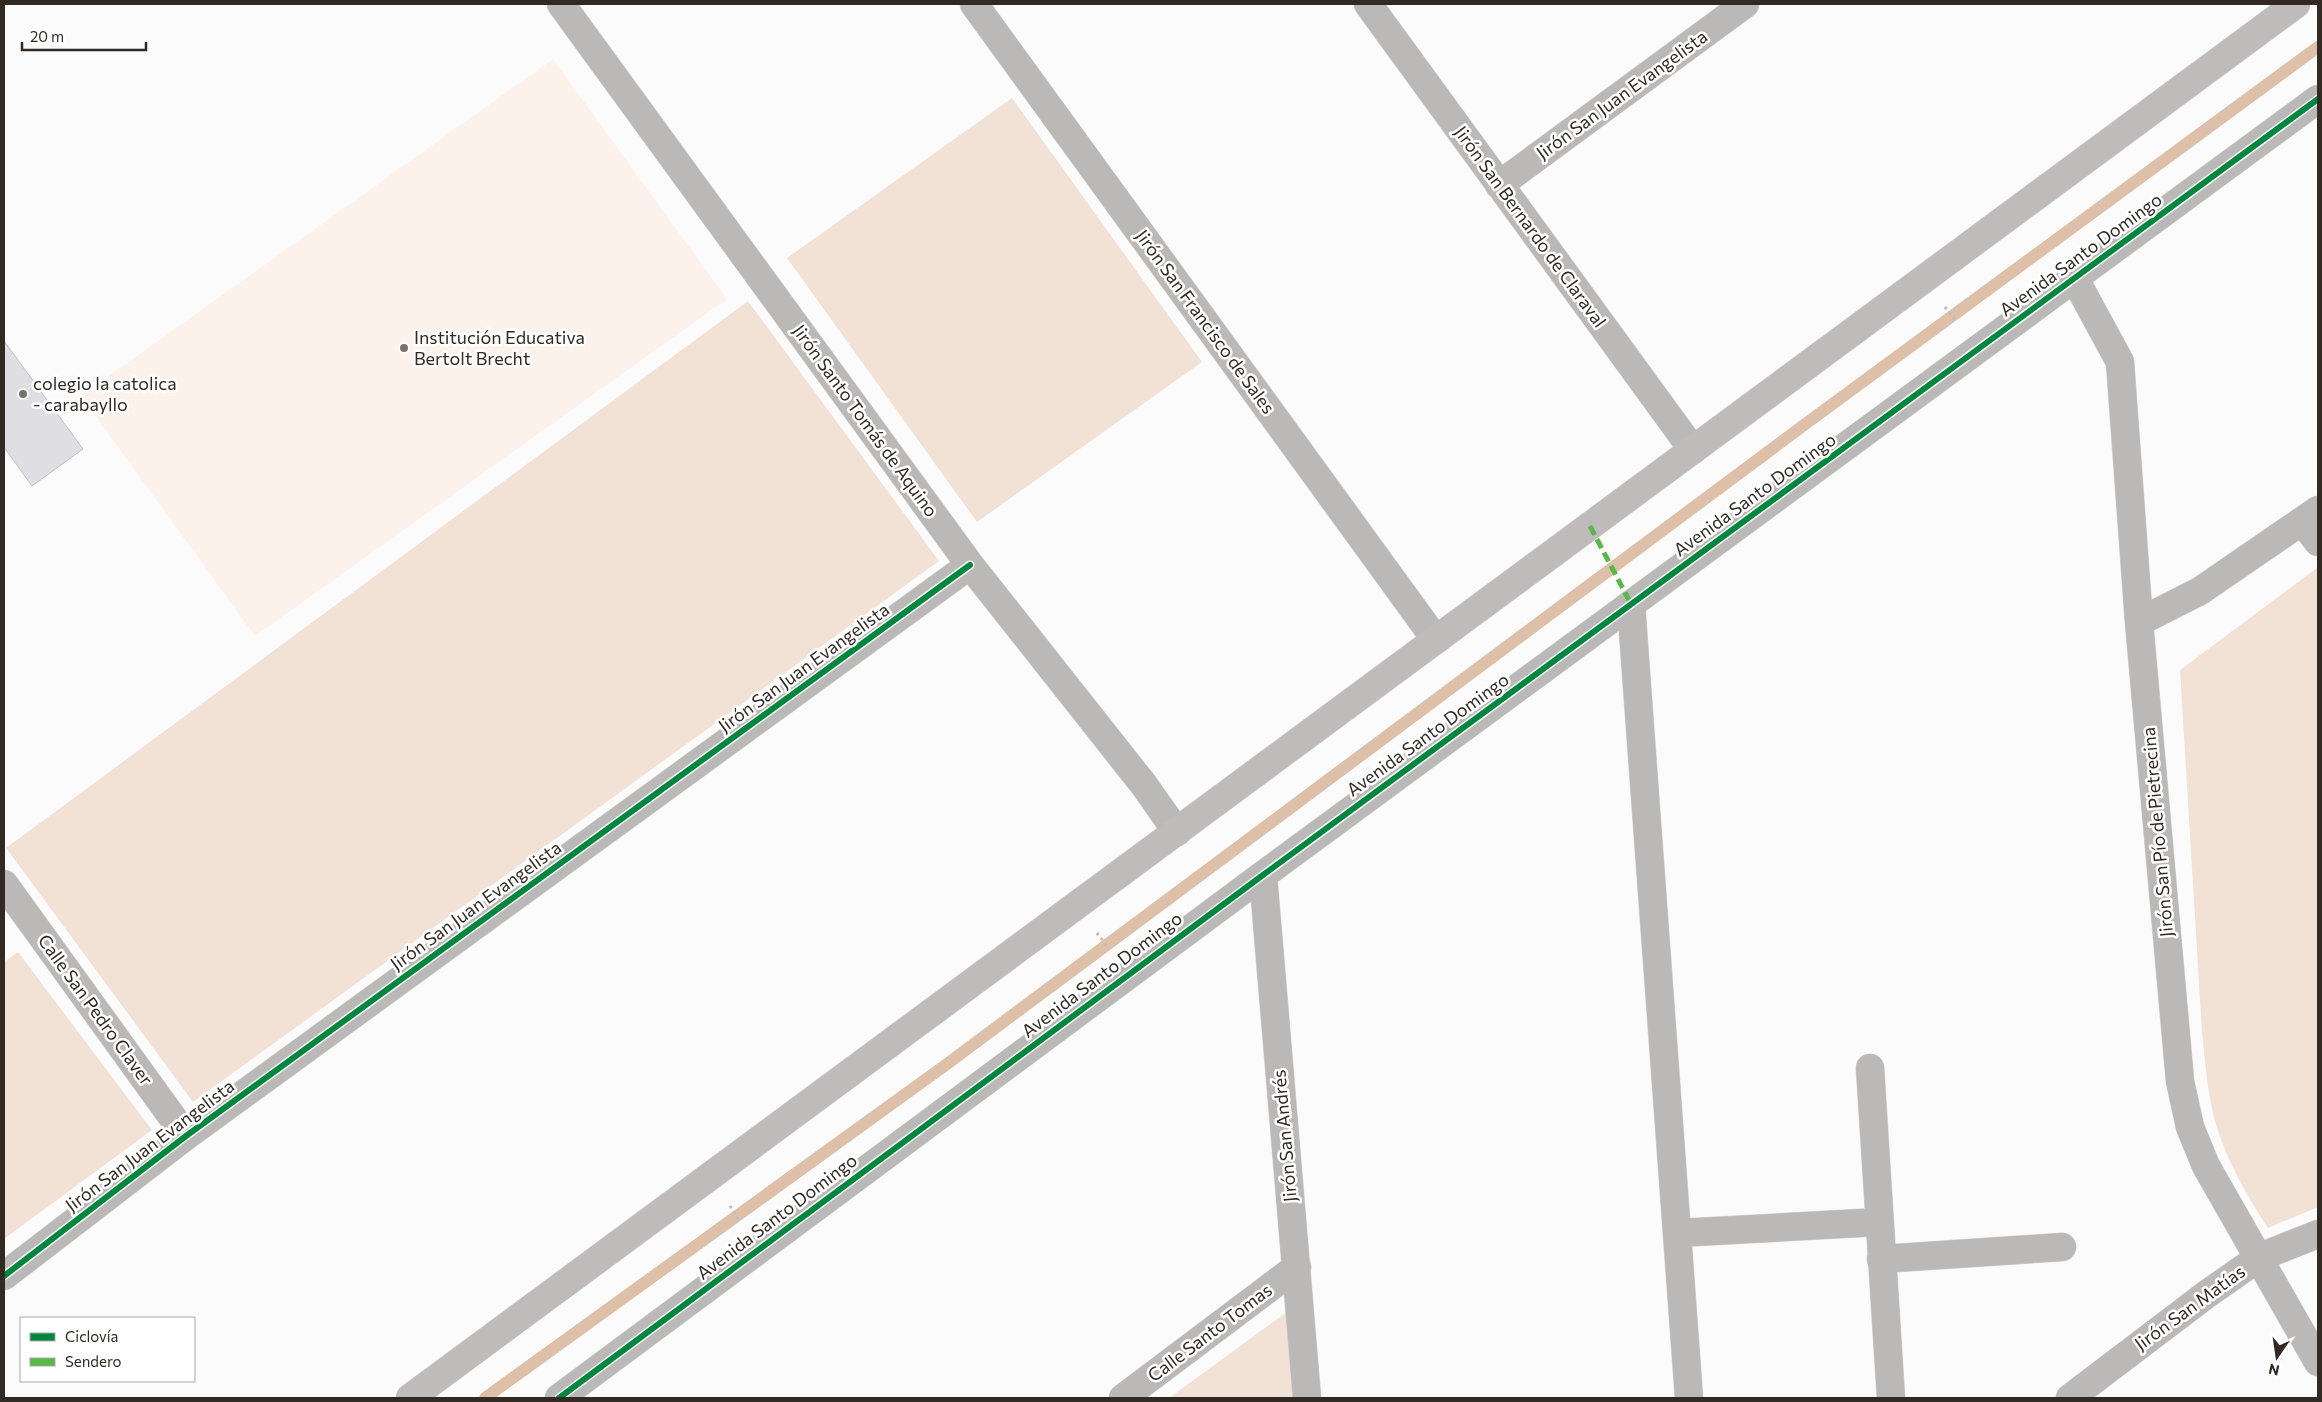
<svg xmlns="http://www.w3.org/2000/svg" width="2322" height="1402" font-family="Commissioner,sans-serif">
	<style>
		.built { fill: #fcf2eb }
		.green { fill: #f2e2d5 }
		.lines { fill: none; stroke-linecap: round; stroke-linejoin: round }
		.stream { stroke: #debfa7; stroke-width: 12 }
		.building { fill: #dedee3; stroke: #c0c1c5 }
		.minor-casing { stroke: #d7d5d4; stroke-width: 29 }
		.major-casing { stroke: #d7d5d4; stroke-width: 29 }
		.path { stroke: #bebbba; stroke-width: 3; stroke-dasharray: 2.5 4; stroke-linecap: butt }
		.minor { stroke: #bbb9b7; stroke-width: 28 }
		.major { stroke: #bfbbba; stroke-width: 28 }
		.quiet { stroke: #58b947; stroke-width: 5; stroke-dasharray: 10 5; stroke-linecap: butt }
		.cycleway-casing { stroke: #fff; stroke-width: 9 }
		.cycleway { stroke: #00873e; stroke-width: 6 }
		.poi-dot { fill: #78726f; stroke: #fff; stroke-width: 2 }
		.labels { text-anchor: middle; stroke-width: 5; stroke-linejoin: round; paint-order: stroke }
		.street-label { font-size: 18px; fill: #322923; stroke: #fff }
		.poi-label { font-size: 18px; fill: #322923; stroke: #fff; text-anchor: start }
	</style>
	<rect width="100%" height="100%" fill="#fbfbfb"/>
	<path class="built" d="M 553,59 L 727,299 L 255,636 L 81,396 Z"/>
	<path class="green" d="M 1012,98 L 1202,362 L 977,522 L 787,258 Z
		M 748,301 L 939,561 L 193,1102 L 6,848 Z
		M 2318,567 L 2318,1207 L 2268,1228 C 2245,1192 2223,1155 2213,1113 C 2207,1087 2205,1060 2202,1033 L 2180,670 Z
		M 18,952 L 152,1130 L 4,1239 L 4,962 Z
		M 1295,1306 L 1305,1398 L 1169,1398 Z"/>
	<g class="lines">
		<path class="stream" d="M 485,1398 L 947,1064 L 1804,425 L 2318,47"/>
	</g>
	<path class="building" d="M 4,341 L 83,449 L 32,486 L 4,447 Z"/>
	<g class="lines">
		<g class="minor-casing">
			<path id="minor" d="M 561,4 L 970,565 L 1144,785 L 1177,832
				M 974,4 L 1436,640
				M 1368,4 L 1693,450
				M 1499,185 L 1745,4
				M 2075,279 L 2120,362 L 2139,622 L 2180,1081 L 2190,1127 L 2206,1166 L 2318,1362
				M 2302,521 L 2318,542
				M 1631,604 L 1689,1398
				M 2139,622 L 2200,591 L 2318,510
				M 1263,875 L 1307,1398
				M 4,884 L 186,1136
				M 1870,1068 L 1891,1398
				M 1678,1233 L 1879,1222
				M 1881,1259 L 2062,1247
				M 4,1276 L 186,1136 L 970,565
				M 559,1398 L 1263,875 L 2318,99
				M 1123,1398 L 1297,1267
				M 2070,1398 L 2207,1294 L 2260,1257 L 2318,1234"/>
		</g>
		<g class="major-casing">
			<path id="major" d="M 410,1398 L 2296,4"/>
		</g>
		<path class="path" d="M 1945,307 L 1957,322
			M 1097,933 L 1107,946
			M 730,1206 L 739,1220"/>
		<use href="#minor" class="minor"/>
		<use href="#major" class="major"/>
		<path class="quiet" d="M 1590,526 L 1631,604"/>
		<g class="cycleway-casing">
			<path id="cycleway" d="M 4,1276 L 186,1136 L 970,565
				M 559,1398 L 1263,875 L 2318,99"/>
		</g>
		<use href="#cycleway" class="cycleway"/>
	</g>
	<g class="poi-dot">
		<circle cx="404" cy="348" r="5"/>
		<circle cx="23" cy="394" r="5"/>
	</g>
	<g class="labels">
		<g class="street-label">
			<text transform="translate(1622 95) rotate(-36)" y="6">Jirón San Juan Evangelista</text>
			<text transform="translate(1530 227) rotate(54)" y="6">Jirón San Bernardo de Claraval</text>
			<text transform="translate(2081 255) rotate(-36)" y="6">Avenida Santo Domingo</text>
			<text transform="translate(1205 322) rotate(54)" y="6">Jirón San Francisco de Sales</text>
			<text transform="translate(865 421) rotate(54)" y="6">Jirón Santo Tomás de Aquino</text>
			<text transform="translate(1755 495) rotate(-36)" y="6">Avenida Santo Domingo</text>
			<text transform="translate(804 668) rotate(-36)" y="6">Jirón San Juan Evangelista</text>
			<text transform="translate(1428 735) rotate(-36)" y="6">Avenida Santo Domingo</text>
			<text transform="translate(2158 832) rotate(-95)" y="6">Jirón San Pío de Pietrecina</text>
			<text transform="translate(476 906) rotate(-36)" y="6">Jirón San Juan Evangelista</text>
			<text transform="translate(1102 975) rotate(-37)" y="6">Avenida Santo Domingo</text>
			<text transform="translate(95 1010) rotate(54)" y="6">Calle San Pedro Claver</text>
			<text transform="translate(1285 1136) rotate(-95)" y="6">Jirón San Andrés</text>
			<text transform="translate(150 1146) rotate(-37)" y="6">Jirón San Juan Evangelista</text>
			<text transform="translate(777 1217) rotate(-37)" y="6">Avenida Santo Domingo</text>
			<text transform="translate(2190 1308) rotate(-36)" y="6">Jirón San Matías</text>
			<text transform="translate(1210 1333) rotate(-37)" y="6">Calle Santo Tomas</text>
		</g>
		<g class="poi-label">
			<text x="414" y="344">Institución Educativa<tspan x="414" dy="21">Bertolt Brecht</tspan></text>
			<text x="33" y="390">colegio la catolica<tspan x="33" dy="21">- carabayllo</tspan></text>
		</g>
	</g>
	<rect width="2322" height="1402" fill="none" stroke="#322923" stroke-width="10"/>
	<rect x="20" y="1317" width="175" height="65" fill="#ffffff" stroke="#ada9a7"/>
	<rect x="30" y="1333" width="25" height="8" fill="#00873e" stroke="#ada9a7"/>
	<text x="65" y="1342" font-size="15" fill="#322923">Ciclovía</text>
	<rect x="30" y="1358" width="25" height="8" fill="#58b947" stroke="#ada9a7"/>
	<text x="65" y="1367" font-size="15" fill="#322923">Sendero</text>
	<g transform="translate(2277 1357) rotate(193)" stroke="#ffffff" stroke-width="4" paint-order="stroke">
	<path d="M0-4L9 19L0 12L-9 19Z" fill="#322923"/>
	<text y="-8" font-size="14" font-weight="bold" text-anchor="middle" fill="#322923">N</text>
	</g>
	<path d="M22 42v8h124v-8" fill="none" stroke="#322923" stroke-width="2.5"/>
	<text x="30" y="42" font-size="15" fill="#322923" stroke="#ffffff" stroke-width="4" paint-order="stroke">20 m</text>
</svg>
